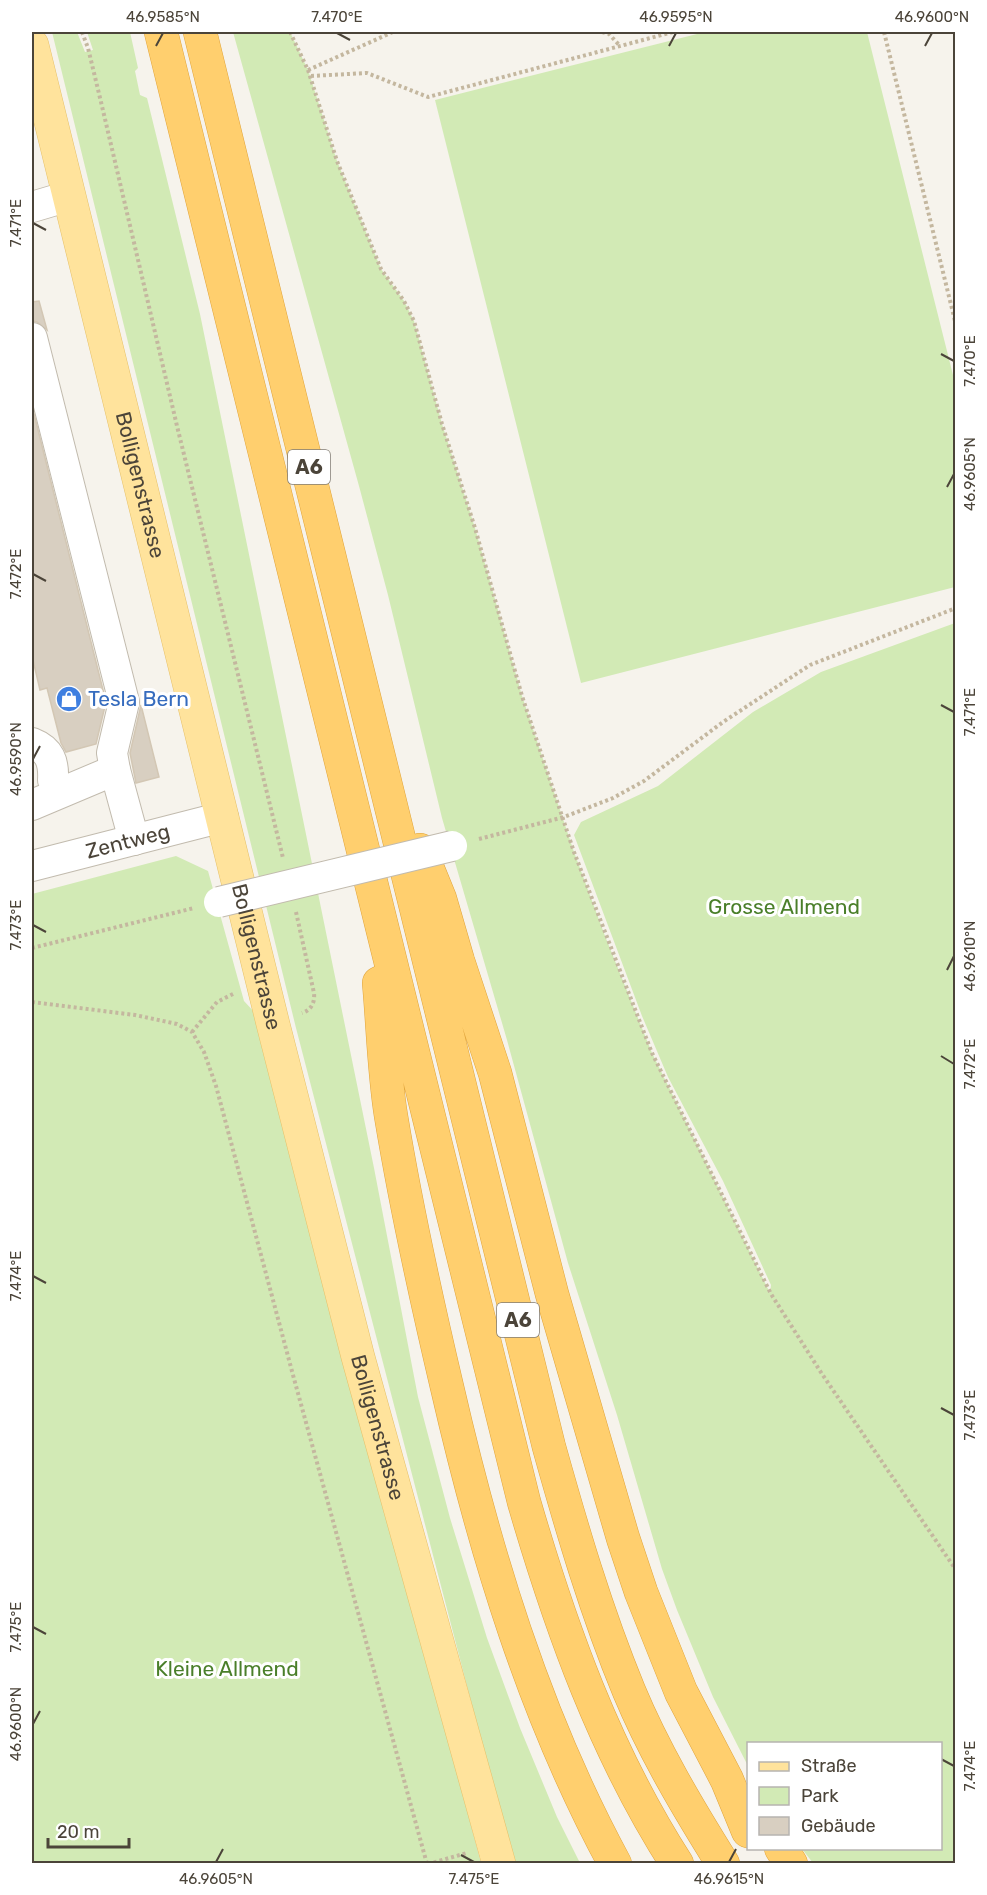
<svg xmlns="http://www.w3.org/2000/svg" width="987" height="1895" font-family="Rubik,sans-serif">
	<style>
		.green { fill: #d2eab5 }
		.building { fill: #d8cfc1; stroke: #d3c7b4; stroke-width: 1.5 }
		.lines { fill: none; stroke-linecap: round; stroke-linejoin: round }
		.minor-casing { stroke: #c2bbae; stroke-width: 32 }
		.major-casing { stroke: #e6c16a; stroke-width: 34 }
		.highway-casing { stroke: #e0a43c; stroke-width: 34 }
		.path { stroke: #c4b79f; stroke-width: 4; stroke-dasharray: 3 3; stroke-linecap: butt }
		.minor { stroke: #fff; stroke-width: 30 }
		.major { stroke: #ffe39c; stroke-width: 33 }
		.highway { stroke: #ffcf6e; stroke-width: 33 }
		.minor-bridge-casing { stroke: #c2bbae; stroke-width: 32; stroke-linecap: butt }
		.minor-bridge { stroke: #fff; stroke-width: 30 }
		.ticks { fill: none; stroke: #4b4439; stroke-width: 2 }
		.labels { text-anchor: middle; stroke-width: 6; stroke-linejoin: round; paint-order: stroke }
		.shield { fill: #fff; stroke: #817c74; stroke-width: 1.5 }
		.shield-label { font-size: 20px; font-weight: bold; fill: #4b4439 }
		.street-label { font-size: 21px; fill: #4b4439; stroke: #fff }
		.shop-label { font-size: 21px; fill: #366cbe; stroke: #fff; text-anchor: start }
		.park-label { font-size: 21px; fill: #4a7f2a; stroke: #fff }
		.neatline { fill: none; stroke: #4b4439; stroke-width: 2 }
		.ticks-label { font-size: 15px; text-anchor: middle; fill: #4b4439 }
	</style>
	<rect width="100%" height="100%" fill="#f6f3ec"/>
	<path class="green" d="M 52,32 L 77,32 L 85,52 L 93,50 L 87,32 L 130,32 L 138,68 L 135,71 L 140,95 L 147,98 L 200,314 L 374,1168 L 418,1397 L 450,1518 L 487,1638 L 520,1728 L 557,1817 L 580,1863 L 513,1863 L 296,1028 Z
		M 233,32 L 290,32 L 308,70 L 337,161 L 381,269 L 404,301 L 414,321 L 442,424 L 475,528 L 522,696 L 574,852 L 605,936 L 652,1053 L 770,1293 L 771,1285 L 723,1181 L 668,1077 L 642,1016 L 574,835 L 581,822 L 658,786 L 753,712 L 821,672 L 955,623 L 955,1863 L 813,1863 L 802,1849 L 940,1848 L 940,1744 L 748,1744 L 748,1766 L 713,1697 L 677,1610 L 662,1569 L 617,1415 L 568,1263 L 507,1040 L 442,818 L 388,595 L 359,486 Z
		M 705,32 L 867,32 L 955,383 L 955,587 L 581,683 L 435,100 Z
		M 176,856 L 208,871 L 244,1001 L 256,1014 L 481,1863 L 32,1864 L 32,894 Z"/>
	<path class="building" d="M 39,301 L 47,330 L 37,322 L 32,321 L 32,302 Z
		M 32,406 L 106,702 L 96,744 L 66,752 L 61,743 L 47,688 L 40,690 L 32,656 Z
		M 141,705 L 159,777 L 136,783 L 130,753 Z"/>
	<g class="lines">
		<g class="minor-casing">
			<g id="minor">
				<path d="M 32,207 L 69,196"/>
				<path d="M 32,338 L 124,702 L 112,753 L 115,770 L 134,840"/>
				<path d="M 32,743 C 50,750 54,762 53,780"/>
				<path d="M 32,805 L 115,770"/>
				<path id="s1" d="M 32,866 L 223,817"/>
			</g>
		</g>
		<g class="major-casing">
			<g id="major">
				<path id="s2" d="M 32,45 L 273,1024 L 358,1357 L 499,1864"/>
			</g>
		</g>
		<g class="highway-casing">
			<path id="highway" d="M 161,32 L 524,1502 C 561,1629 605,1752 677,1864
				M 200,32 L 549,1447 C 572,1529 596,1611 629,1691 C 654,1751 688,1808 723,1864
				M 420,850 L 440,899 L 458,961 L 495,1073 L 552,1294 L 623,1538 L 641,1592 L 681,1692 L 727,1780 L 748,1831
				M 379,983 C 383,1027 384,1073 391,1116 C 406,1207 426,1298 447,1387 C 485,1552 534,1715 615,1864
				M 781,1848 L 791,1864"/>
		</g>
		<path class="path" d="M 82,32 L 88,48 L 101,102 L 177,426 L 283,858
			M 290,32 L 308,70 L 337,161 L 381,269 L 404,301 L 414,321 L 442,424 L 475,528 L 522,696 L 574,852 L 652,1053 L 771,1294 L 822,1374 L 956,1570
			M 602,32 L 609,34 L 620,46
			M 884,32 L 956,325
			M 308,70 L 393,32
			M 311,76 L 367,73 L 428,97 L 673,32
			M 479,839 L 564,817 L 613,798 L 644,781 L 723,722 L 810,665 L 956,608
			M 296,912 L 314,993 C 315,1003 311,1010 302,1013
			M 32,948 L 194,908
			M 32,1002 L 135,1015 L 177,1024 L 192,1032 L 204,1052 L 216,1086 L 293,1375 L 427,1864
			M 192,1032 L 217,1002 L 235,993
			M 428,1864 L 467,1853"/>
		<use href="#minor" class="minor"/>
		<use href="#major" class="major"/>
		<use href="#highway" class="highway"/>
		<g class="minor-bridge-casing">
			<path id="minor-bridge" d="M 219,902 L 452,846"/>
		</g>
		<use href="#minor-bridge" class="minor-bridge"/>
	</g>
	<path class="ticks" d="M 337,33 L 350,40M 156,46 L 163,33M 669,46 L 676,33M 925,46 L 932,33M 33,223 L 46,230M 941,354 L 954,361M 947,487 L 954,474M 33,574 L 46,581M 941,705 L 954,712M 33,759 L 40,746M 33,925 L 46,932M 947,970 L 954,956M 941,1056 L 954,1064M 33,1276 L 46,1283M 941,1408 L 954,1415M 33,1627 L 46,1634M 33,1724 L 40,1711M 941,1759 L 954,1766M 461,1855 L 474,1862M 216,1862 L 223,1849M 729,1862 L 736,1849"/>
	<defs>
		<g id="shop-disc" transform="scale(1.35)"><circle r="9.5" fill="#3f7fe0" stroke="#fff"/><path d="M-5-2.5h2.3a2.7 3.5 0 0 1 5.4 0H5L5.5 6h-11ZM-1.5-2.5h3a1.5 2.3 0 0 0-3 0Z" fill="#fff"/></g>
	</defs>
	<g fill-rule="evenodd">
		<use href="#shop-disc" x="69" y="699"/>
	</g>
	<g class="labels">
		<g class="shield">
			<rect x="288" y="450" width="42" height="34" rx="4.5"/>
			<rect x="497" y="1303" width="42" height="34" rx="4.5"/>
		</g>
		<g class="shield-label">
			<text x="309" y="474">A6</text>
			<text x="518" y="1327">A6</text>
		</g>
		<g class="street-label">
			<text dy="7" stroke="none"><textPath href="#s2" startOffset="453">Bolligenstrasse</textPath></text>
			<text dy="7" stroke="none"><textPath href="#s1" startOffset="99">Zentweg</textPath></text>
			<text dy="7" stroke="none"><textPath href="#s2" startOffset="939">Bolligenstrasse</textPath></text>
			<text dy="7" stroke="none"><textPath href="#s2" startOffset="1425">Bolligenstrasse</textPath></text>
		</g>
		<g class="shop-label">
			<text x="88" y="706">Tesla Bern</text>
		</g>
		<g class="park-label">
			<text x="784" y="914">Grosse Allmend</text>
			<text x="227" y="1676">Kleine Allmend</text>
		</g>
	</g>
	<rect width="987" height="1895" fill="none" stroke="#ffffff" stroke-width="66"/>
	<rect x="747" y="1742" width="195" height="108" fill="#ffffff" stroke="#b7b4b0" stroke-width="1.5"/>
	<rect x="759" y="1762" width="30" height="9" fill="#ffe39c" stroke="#b7b4b0" stroke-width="1.5"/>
	<text x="801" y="1772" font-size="18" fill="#4b4439">Straße</text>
	<rect x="759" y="1787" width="30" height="18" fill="#d2eab5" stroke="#b7b4b0" stroke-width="1.5"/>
	<text x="801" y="1802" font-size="18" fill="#4b4439">Park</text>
	<rect x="759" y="1817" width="30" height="18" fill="#d8cfc1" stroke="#b7b4b0" stroke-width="1.5"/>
	<text x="801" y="1832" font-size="18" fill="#4b4439">Gebäude</text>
	<path d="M48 1838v9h81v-9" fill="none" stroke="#4b4439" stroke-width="3"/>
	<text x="57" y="1838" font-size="18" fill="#4b4439" stroke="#ffffff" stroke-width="4.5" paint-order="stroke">20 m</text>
	<rect x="33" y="33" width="921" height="1829" class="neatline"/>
	<g class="ticks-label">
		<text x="163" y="22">46.9585°N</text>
		<text x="337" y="22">7.470°E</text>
		<text x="676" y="22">46.9595°N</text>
		<text x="932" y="22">46.9600°N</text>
		<text transform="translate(16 223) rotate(-90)" y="5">7.471°E</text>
		<text transform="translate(970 361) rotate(-90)" y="5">7.470°E</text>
		<text transform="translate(970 474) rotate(-90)" y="5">46.9605°N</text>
		<text transform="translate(16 574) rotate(-90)" y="5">7.472°E</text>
		<text transform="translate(970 712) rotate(-90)" y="5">7.471°E</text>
		<text transform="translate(16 759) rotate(-90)" y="5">46.9590°N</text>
		<text transform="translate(16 925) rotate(-90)" y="5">7.473°E</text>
		<text transform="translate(970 956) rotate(-90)" y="5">46.9610°N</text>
		<text transform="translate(970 1064) rotate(-90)" y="5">7.472°E</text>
		<text transform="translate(16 1276) rotate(-90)" y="5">7.474°E</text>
		<text transform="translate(970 1415) rotate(-90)" y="5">7.473°E</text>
		<text transform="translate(16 1627) rotate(-90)" y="5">7.475°E</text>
		<text transform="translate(16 1724) rotate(-90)" y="5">46.9600°N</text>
		<text transform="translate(970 1766) rotate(-90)" y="5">7.474°E</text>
		<text x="216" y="1884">46.9605°N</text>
		<text x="474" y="1884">7.475°E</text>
		<text x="729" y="1884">46.9615°N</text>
	</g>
</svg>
